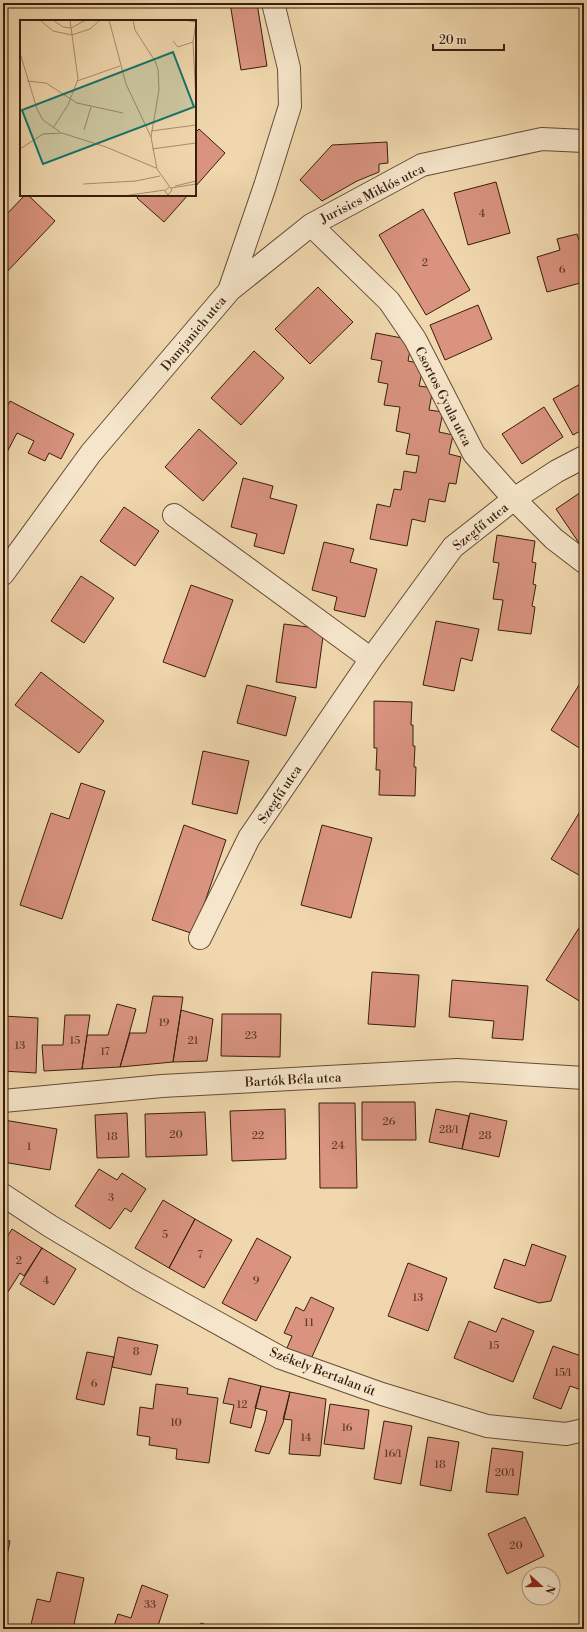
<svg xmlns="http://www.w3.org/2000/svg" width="587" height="1632" font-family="'Libre Bodoni',serif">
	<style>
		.building { fill: #d9937f; stroke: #371e0d }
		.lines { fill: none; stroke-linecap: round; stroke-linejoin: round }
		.minor-casing { stroke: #654c35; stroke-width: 24 }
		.minor { stroke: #f5e5ca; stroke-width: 22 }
		.labels { text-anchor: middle; stroke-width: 3; stroke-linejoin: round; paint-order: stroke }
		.number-label { font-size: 11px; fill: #603b2a }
		.street-label { font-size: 13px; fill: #371e0d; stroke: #f5e5ca }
		.inset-road { fill: none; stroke: #a68d6d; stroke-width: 1 }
		.view { fill: #0f766e; fill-opacity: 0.15; stroke: #0f766e; stroke-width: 2 }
		.inset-edge { fill: none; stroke: #371e0d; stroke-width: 2 }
	</style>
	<rect width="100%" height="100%" fill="#f0d7ad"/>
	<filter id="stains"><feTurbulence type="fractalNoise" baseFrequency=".005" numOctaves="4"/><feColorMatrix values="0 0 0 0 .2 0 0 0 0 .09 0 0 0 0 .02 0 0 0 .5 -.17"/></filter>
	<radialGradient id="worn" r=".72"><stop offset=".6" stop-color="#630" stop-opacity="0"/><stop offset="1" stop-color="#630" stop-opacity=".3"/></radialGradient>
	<path class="building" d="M 230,3 L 257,3 L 267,66 L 241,70 Z
		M 199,129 L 225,153 L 195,187 L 195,133 Z
		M 387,142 L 388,163 L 379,164 L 379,172 L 357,181 L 322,201 L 300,180 L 332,145 Z
		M 496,182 L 510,233 L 468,245 L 454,193 Z
		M 25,195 L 28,195 L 55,221 L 3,276 L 3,218 Z
		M 139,195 L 188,195 L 164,222 L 137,198 Z
		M 423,209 L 470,290 L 426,315 L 379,235 Z
		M 577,234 L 580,243 L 584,242 L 584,282 L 547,292 L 537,257 L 560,250 L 557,239 Z
		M 318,287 L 353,322 L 310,364 L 275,329 Z
		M 478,305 L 492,339 L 445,360 L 430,325 Z
		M 376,333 L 412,340 L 408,361 L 424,364 L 419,386 L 433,388 L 429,410 L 443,412 L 439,432 L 453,435 L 449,454 L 461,457 L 456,484 L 449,483 L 445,502 L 429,499 L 425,522 L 412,519 L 407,546 L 370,539 L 377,504 L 390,507 L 394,489 L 401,490 L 404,471 L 416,473 L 419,456 L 406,454 L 410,434 L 396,431 L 400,407 L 384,405 L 388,384 L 378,382 L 382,361 L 371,359 Z
		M 254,351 L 284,378 L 241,425 L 211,398 Z
		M 584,382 L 584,429 L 573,435 L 553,399 Z
		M 10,401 L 74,434 L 61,459 L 49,453 L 45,461 L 28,453 L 34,441 L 17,433 L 4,458 L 3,457 L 3,414 Z
		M 544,407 L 563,437 L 522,464 L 502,434 Z
		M 199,429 L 237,463 L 203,501 L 165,467 Z
		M 243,478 L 273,486 L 270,498 L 297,505 L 284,554 L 254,546 L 257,534 L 231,527 Z
		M 584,490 L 584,544 L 581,546 L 556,509 Z
		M 124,507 L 159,531 L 135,566 L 100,541 Z
		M 497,535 L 535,541 L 532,562 L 536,563 L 533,584 L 536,585 L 532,606 L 535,607 L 531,634 L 498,630 L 503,600 L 493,599 L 499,563 L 493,562 Z
		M 324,542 L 354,549 L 350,562 L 377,569 L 365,617 L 334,610 L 337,597 L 312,590 Z
		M 81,576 L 114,598 L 84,643 L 51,621 Z
		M 191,585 L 233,600 L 205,677 L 163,662 Z
		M 436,621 L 479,629 L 472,661 L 461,658 L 454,691 L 423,685 Z
		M 284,624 L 324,629 L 316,688 L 276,682 Z
		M 41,672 L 104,721 L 79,753 L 15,705 Z
		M 584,677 L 584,751 L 551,730 Z
		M 247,685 L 296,697 L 286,736 L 237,723 Z
		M 374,701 L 412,702 L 411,725 L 413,725 L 413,746 L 415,746 L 414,767 L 416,767 L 415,796 L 379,795 L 380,770 L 376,770 L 377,748 L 374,748 Z
		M 203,751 L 249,761 L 237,814 L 192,804 Z
		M 81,783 L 105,791 L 62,919 L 20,905 L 51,813 L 69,819 Z
		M 584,805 L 584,878 L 551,859 Z
		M 184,825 L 226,840 L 194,934 L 152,920 Z
		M 322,825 L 372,838 L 351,918 L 301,905 Z
		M 584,920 L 584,1004 L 546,980 Z
		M 372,972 L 419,975 L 415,1027 L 368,1024 Z
		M 452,980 L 528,986 L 523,1040 L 492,1038 L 494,1021 L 449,1017 Z
		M 153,996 L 183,997 L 173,1062 L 120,1067 L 130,1033 L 146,1033 Z
		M 117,1004 L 136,1009 L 120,1067 L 82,1069 L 87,1035 L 108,1035 Z
		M 181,1010 L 213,1019 L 207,1061 L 173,1062 Z
		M 222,1014 L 281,1014 L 280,1057 L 221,1056 Z
		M 65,1015 L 90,1015 L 82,1069 L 44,1071 L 42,1045 L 63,1045 Z
		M 3,1016 L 38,1018 L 36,1073 L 3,1071 Z
		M 362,1102 L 415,1102 L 416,1140 L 362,1140 Z
		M 319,1103 L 355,1103 L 357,1188 L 320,1188 Z
		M 285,1109 L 286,1159 L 232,1161 L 230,1111 Z
		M 436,1109 L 469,1116 L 462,1149 L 429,1142 Z
		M 205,1112 L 207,1155 L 146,1157 L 145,1114 Z
		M 127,1113 L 129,1157 L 97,1158 L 95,1115 Z
		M 470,1113 L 507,1121 L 499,1157 L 462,1149 Z
		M 4,1120 L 57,1129 L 50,1170 L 3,1162 Z
		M 99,1169 L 117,1180 L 122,1173 L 146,1189 L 131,1212 L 125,1208 L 110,1229 L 75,1206 Z
		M 163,1200 L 195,1219 L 169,1268 L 135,1248 Z
		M 195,1219 L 232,1240 L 204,1288 L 169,1268 Z
		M 12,1229 L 42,1248 L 24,1276 L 20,1273 L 6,1295 L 3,1293 L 3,1243 Z
		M 257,1238 L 291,1257 L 256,1321 L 222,1303 Z
		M 532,1244 L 566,1256 L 551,1301 L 539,1303 L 494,1288 L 504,1259 L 525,1266 Z
		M 42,1248 L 76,1269 L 54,1305 L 20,1284 Z
		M 408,1263 L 447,1278 L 428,1331 L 388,1316 Z
		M 311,1297 L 334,1308 L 311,1359 L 287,1348 L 292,1336 L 284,1333 L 296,1307 L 304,1311 Z
		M 502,1318 L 534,1331 L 513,1382 L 454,1358 L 469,1321 L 496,1332 Z
		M 118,1337 L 158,1345 L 151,1375 L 112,1367 Z
		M 553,1346 L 584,1357 L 584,1391 L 570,1386 L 561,1409 L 533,1398 Z
		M 87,1352 L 114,1357 L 104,1405 L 76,1399 Z
		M 229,1378 L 261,1386 L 251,1428 L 230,1423 L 234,1405 L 223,1403 Z
		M 156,1384 L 188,1388 L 187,1394 L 218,1398 L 209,1463 L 176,1459 L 177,1449 L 149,1445 L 150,1437 L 137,1435 L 140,1407 L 153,1409 Z
		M 261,1386 L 290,1392 L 283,1423 L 269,1454 L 255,1451 L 265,1421 L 267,1411 L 255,1408 Z
		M 290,1392 L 326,1399 L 320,1456 L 289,1454 L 292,1420 L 283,1419 Z
		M 330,1404 L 369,1410 L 364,1449 L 324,1444 Z
		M 384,1421 L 412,1426 L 401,1484 L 374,1479 Z
		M 428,1437 L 459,1442 L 451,1491 L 420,1485 Z
		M 492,1448 L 523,1452 L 518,1495 L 486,1492 Z
		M 525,1517 L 544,1556 L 507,1574 L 488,1534 Z
		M 3,1539 L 10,1541 L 3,1575 Z
		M 57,1572 L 84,1578 L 73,1629 L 30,1629 L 37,1599 L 50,1602 Z
		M 142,1585 L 168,1595 L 157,1629 L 113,1629 L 118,1614 L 131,1618 Z
		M 201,1623 L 219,1629 L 199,1629 Z"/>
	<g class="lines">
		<g class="minor-casing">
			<path id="minor" d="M 311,225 L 389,301 L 415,339 L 474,454 L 514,499 L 554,539 L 584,562
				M 230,290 L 311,225 L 422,165 L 542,139 L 584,141
				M 174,515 L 371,659
				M 3,574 L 91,453 L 229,291 L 265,186 L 290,106 L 289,68 L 273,3
				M 200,938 L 249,838 L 371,659 L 453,547 L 514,499 L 557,471 L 584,457
				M 3,1101 L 162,1086 L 457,1070 L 584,1078
				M 3,1195 L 50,1226 L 140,1280 L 281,1358 L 382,1394 L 487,1426 L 566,1434 L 584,1430"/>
		</g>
		<use href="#minor" class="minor"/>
	</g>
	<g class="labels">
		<g class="number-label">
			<text x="482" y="217">4</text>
			<text x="425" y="266">2</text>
			<text x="562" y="273">6</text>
			<text x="164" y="1026">19</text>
			<text x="251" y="1039">23</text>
			<text x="75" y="1044">15</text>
			<text x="193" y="1044">21</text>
			<text x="20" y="1049">13</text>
			<text x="105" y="1055">17</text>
			<text x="389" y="1125">26</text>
			<text x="449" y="1133">28/1</text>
			<text x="176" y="1138">20</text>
			<text x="258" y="1139">22</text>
			<text x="485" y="1139">28</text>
			<text x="112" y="1140">18</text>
			<text x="338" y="1149">24</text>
			<text x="29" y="1150">1</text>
			<text x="111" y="1201">3</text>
			<text x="165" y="1238">5</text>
			<text x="200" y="1258">7</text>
			<text x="19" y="1264">2</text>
			<text x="46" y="1284">4</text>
			<text x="256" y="1284">9</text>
			<text x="418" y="1301">13</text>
			<text x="309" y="1326">11</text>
			<text x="494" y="1349">15</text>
			<text x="136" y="1355">8</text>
			<text x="563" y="1376">15/1</text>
			<text x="94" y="1387">6</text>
			<text x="242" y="1408">12</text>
			<text x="176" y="1426">10</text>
			<text x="347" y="1431">16</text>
			<text x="306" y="1441">14</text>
			<text x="393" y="1457">16/1</text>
			<text x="440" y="1468">18</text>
			<text x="505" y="1476">20/1</text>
			<text x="516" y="1549">20</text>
			<text x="150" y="1608">33</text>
		</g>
		<g class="street-label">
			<text transform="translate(372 193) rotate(-27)" y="5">Jurisics Miklós utca</text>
			<text transform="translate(193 333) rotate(-50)" y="5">Damjanich utca</text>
			<text transform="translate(444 396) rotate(63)" y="5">Csortos Gyula utca</text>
			<text transform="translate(480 526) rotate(-39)" y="5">Szegfű utca</text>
			<text transform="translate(279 794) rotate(-56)" y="5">Szegfű utca</text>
			<text transform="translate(293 1079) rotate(-3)" y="5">Bartók Béla utca</text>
			<text transform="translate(323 1371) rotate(21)" y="5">Székely Bertalan út</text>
		</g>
	</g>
	<g transform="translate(20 20)">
		<rect width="176" height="176" fill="#f0d7ad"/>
		<path class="inset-road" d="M 20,0 L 33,11 L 52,15 L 70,9 L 80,0M 33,0 L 43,7 L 51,8 L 66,0M 89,0 L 106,64 L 131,117 L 137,149 L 152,170 L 148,175 L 145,171 L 149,167M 113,0 L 115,10 L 135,41 L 138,49 L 139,70 L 131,117M 164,0 L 176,2M 176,2 L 173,22 L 176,81M 153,21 L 158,27 L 173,22M 0,33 L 17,89 L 23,100 L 40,112M 7,61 L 26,63 L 57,83 L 103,93M 57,61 L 100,46M 33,108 L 48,85 L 58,59 L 50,0M 64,110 L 71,87M 131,111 L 176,105M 0,129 L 23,114 L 42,113 L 86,127 L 136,148M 132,129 L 176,123M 63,164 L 116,161 L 140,156M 155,166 L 176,161M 151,168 L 176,164M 103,176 L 145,170"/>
		<path class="view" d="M 153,32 L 174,87 L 23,144 L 2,90 Z"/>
		<rect width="176" height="176" class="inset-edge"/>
	</g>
	<rect width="587" height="1632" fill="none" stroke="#f0d7ad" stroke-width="16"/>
	<rect x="4" y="4" width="579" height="1624" fill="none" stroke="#371e0d" stroke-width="2"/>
	<rect x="8" y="8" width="571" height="1616" fill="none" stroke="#371e0d"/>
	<g transform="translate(541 1586) rotate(111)"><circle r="19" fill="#f5e5ca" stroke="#a9957e"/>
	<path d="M0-3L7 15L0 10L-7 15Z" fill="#8f2418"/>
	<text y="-6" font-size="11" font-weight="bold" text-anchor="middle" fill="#371e0d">N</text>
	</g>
	<path d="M433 44v6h71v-6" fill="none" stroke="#371e0d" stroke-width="2"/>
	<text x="439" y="44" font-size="12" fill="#371e0d" stroke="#f5e5ca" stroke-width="3" paint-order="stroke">20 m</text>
	<rect width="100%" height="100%" filter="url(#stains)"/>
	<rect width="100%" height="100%" fill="url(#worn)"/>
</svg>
